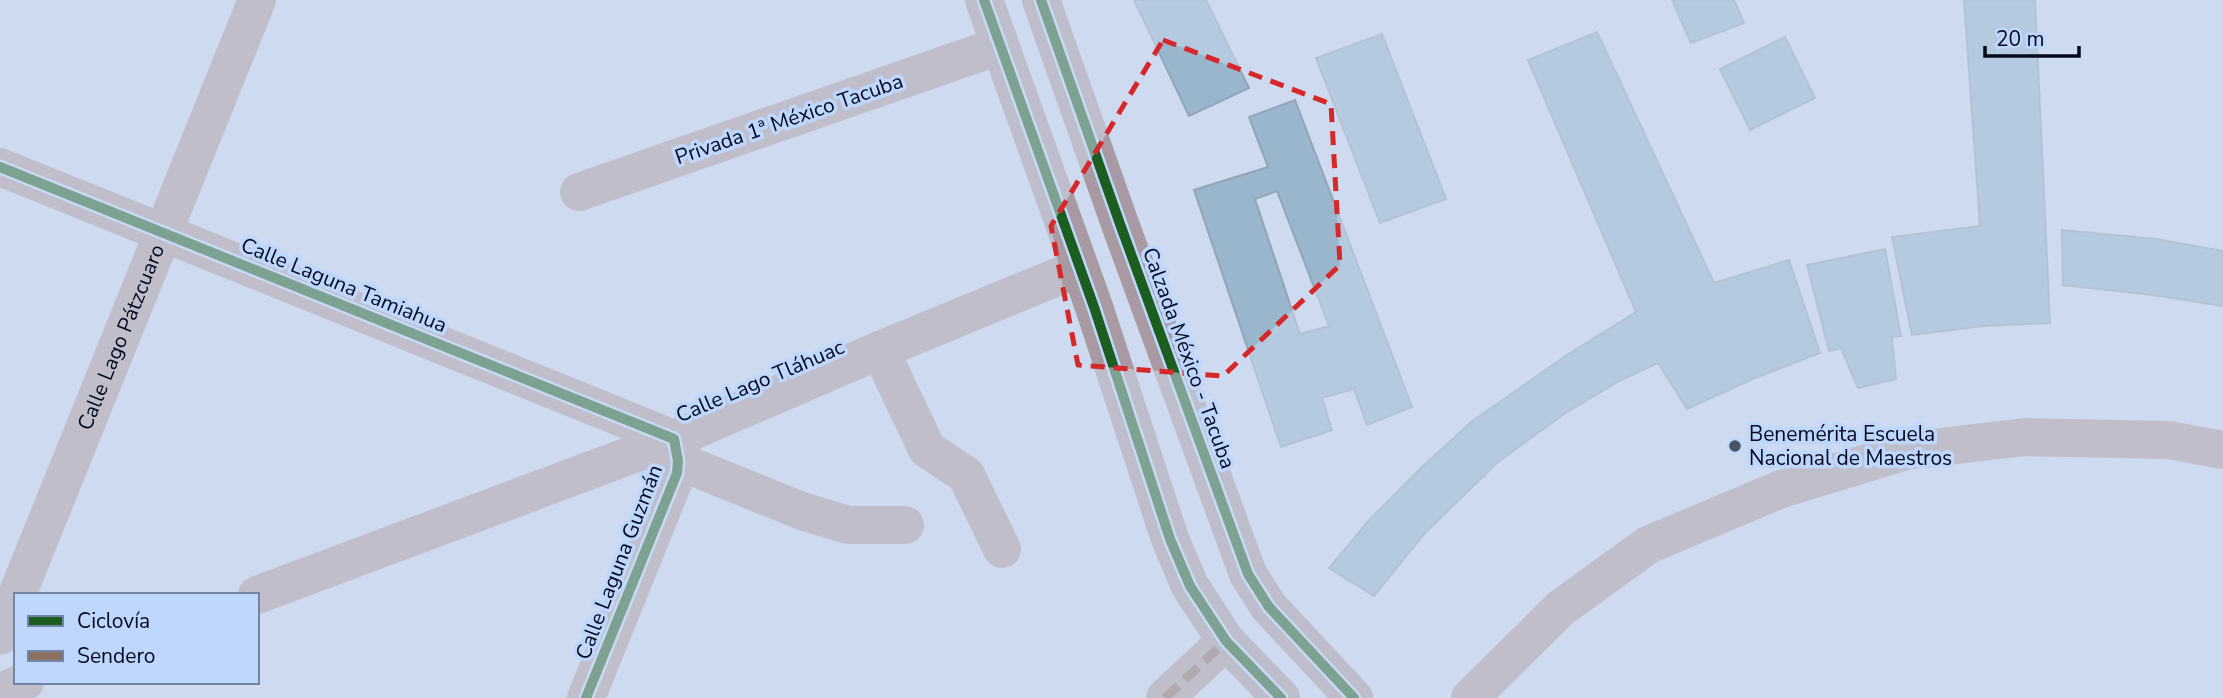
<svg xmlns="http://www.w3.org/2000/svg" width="2223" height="698" font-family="'Nunito Sans',sans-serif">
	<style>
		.building { fill: #99b6cc; stroke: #93a6b7; stroke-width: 2; fill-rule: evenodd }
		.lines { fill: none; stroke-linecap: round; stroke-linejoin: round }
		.minor { stroke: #ae9b9e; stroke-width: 38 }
		.major { stroke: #a899a3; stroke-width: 38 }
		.quiet { stroke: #8d6e63; stroke-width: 9; stroke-dasharray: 18 9; stroke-linecap: butt }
		.cycleway-casing { stroke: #bfd7fd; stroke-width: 15 }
		.cycleway { stroke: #1b5e20; stroke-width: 10 }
		.marked { fill: none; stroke: #d62828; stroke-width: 5; stroke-dasharray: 14 9; stroke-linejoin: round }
		.poi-dot { fill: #495368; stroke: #bfd7fd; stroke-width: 2.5 }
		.labels { text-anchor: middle; stroke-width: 7; stroke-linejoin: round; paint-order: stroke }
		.street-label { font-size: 21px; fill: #020a1f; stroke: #bfd7fd }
		.poi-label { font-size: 21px; fill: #020a1f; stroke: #bfd7fd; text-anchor: start }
	</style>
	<rect width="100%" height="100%" fill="#cddaef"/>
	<path class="building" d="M 1134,0 L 1206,0 L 1249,88 L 1189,116 Z
		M 1672,0 L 1734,0 L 1744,23 L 1691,43 Z
		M 1964,0 L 2035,0 L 2050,323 L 1984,326 L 1912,335 L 1892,237 L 1980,226 Z
		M 1597,32 L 1714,283 L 1789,260 L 1820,353 L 1755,378 L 1687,409 L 1658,363 L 1619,381 L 1564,414 L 1498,462 L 1424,534 L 1374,596 L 1329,568 L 1371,518 L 1419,470 L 1471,422 L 1567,355 L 1636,312 L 1528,60 Z
		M 1382,34 L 1446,199 L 1380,223 L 1316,58 Z
		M 1785,37 L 1815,98 L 1750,130 L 1720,69 Z
		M 1295,100 L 1412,407 L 1367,425 L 1354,389 L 1322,398 L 1332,430 L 1281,447 L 1194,190 L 1268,167 L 1249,117 ZM 1277,191 L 1329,326 L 1300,334 L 1255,199 Z
		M 2062,230 L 2156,239 L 2223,251 L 2223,306 L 2153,295 L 2063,285 Z
		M 1885,249 L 1901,336 L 1892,337 L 1896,379 L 1858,388 L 1841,348 L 1829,351 L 1807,265 Z"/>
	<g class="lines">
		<g class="minor">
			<path d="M 0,167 L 674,439 L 678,461 L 677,473 L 586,698"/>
			<path d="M 579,192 L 999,46"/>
			<path d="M 880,350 L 927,449 L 966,475 L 1002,549"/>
			<path d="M 678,461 L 802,511 L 848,525 L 905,525"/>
			<path id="s1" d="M 17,595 L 257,0"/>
			<path d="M 257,595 L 674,439 L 880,350 L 1079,268"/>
			<path d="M 0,636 L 16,597"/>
			<path d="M 0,692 L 25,682"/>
			<path d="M 1165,698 L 1226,641"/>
			<path d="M 1470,698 L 1561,608 L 1648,545 L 1781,489 L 1906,451 L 2025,437 L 2169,440 L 2223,450"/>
		</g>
		<path class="major" d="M 984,0 L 1094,307 L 1170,539 L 1190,586 L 1226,641 L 1281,698
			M 1041,0 L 1120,224 L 1248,574 L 1269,607 L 1354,698"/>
		<path class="quiet" d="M 1165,698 L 1226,641"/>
		<g class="cycleway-casing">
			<path id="cycleway" d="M 984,0 L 1094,307 L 1170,539 L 1190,586 L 1226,641 L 1281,698
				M 1041,0 L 1120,224 L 1248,574 L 1269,607 L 1354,698
				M 0,167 L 674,439 L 678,461 L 677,473 L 586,698"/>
		</g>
		<use href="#cycleway" class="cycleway"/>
	</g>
	<path d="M0 0H2223V698H0ZM 1163,40 L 1331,104 L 1340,265 L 1223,376 L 1078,365 L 1051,226 Z" fill="#cddaef" fill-opacity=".55" fill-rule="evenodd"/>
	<path class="marked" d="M 1163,40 L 1331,104 L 1340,265 L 1223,376 L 1078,365 L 1051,226 Z"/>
	<circle class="poi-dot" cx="1735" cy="446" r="7"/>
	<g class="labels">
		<g class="street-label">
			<text transform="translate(789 119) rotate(-19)" y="7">Privada 1ª México Tacuba</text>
			<text transform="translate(344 285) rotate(22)" y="7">Calle Laguna Tamiahua</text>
			<text dy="7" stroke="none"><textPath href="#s1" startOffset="278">Calle Lago Pátzcuaro</textPath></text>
			<text transform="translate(1189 358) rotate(70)" y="7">Calzada México - Tacuba</text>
			<text transform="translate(760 381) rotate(-23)" y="7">Calle Lago Tláhuac</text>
			<text transform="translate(619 562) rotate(-69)" y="7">Calle Laguna Guzmán</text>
		</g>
		<g class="poi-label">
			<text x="1749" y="441">Benemérita Escuela<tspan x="1749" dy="24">Nacional de Maestros</tspan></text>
		</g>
	</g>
	<rect x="14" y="593" width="245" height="91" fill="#bfd7fd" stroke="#7385a4" stroke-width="2"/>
	<rect x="28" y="616" width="35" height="10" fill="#1b5e20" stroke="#7385a4" stroke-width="2"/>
	<text x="77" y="628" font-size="21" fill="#020a1f">Ciclovía</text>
	<rect x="28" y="651" width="35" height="10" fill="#8d6e63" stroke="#7385a4" stroke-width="2"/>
	<text x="77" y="663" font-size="21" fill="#020a1f">Sendero</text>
	<path d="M1985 46v10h94v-10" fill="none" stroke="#020a1f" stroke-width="3.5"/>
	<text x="1996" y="46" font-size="21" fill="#020a1f" stroke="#bfd7fd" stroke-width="5" paint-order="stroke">20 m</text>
</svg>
